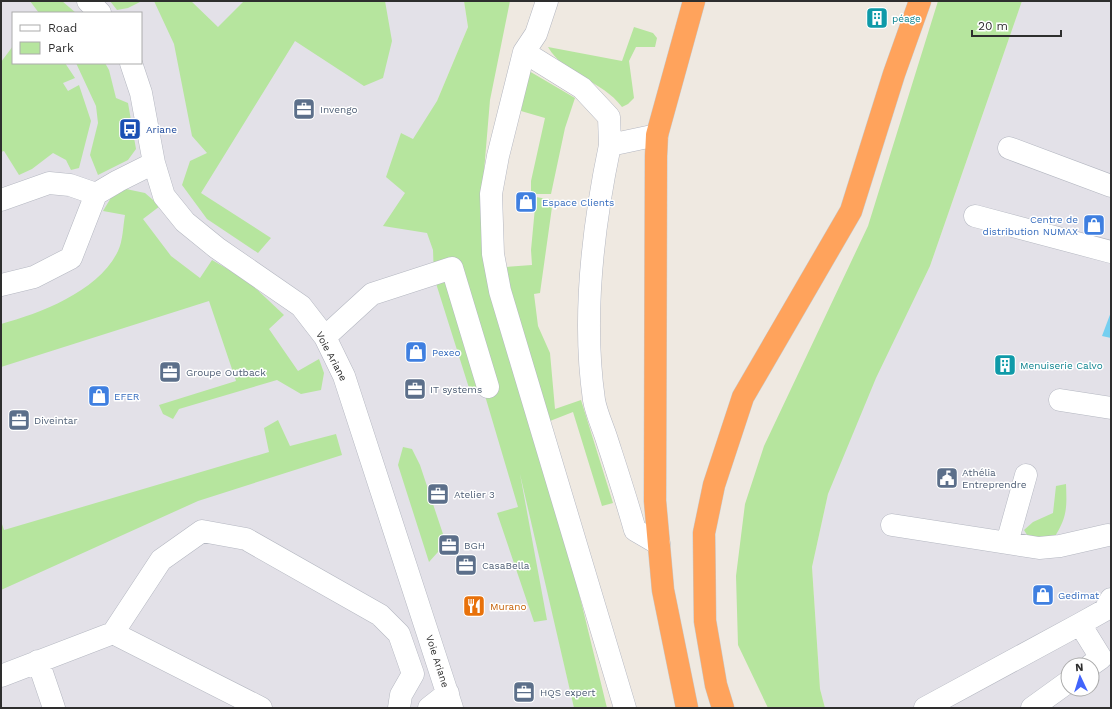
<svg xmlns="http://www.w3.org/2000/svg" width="1112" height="709" font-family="'Work Sans',sans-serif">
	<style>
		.industrial { fill: #e3e1e8; fill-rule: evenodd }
		.green { fill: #b6e59e }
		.water { fill: #75cff0 }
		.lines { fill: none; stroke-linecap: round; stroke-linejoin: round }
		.minor-casing { stroke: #b4b7c1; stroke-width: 23 }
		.highway-casing { stroke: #c9c9c9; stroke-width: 23 }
		.minor { stroke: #fff; stroke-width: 22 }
		.highway { stroke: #ffa35c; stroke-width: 22 }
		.labels { text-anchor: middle; stroke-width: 3; stroke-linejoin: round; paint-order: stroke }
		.culture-label { font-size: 10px; fill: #0d838f; stroke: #fff; text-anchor: start }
		.service-label { font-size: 10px; fill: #4e5e75; stroke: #fff; text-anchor: start }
		.transit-label { font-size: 10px; fill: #164399; stroke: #fff; text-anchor: start }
		.shop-label { font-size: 10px; fill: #366cbe; stroke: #fff; text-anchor: start }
		.street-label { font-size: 10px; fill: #2e2e2e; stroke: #fff }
		.food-label { font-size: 10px; fill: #c56008; stroke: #fff; text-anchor: start }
	</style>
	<rect width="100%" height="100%" fill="#efe9e1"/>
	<path class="industrial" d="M 1,1 L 464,1 L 468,27 L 437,101 L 574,708 L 1,708 ZM 13,13 L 141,13 L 141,63 L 13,63 Z
		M 1022,1 L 1111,1 L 1111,708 L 825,708 L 820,689 L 812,567 L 828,494 L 861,407 L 930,266 ZM 1068,665 L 1092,665 L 1092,689 L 1068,689 Z"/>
	<path class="green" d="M 30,1 L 62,1 L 76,13 L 39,13 Z
		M 110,1 L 142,1 L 128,8 L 117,10 Z
		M 154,1 L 191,1 L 218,27 L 244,1 L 385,1 L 392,41 L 383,78 L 364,86 L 295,41 L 201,193 L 271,238 L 258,253 L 207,219 L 182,185 L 190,161 L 207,153 L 192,136 L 174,44 Z
		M 464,1 L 510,1 L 490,100 L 482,195 L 607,708 L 574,708 L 520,474 L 547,620 L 534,622 L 497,513 L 518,507 L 483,389 L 469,388 L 434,277 L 433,250 L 427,233 L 383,226 L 405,193 L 386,177 L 401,133 L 413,139 L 437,101 L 468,27 Z
		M 938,1 L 1022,1 L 930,266 L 876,378 L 828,494 L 812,567 L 820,689 L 825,708 L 768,708 L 738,645 L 736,576 L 745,504 L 764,446 L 868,226 Z
		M 634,27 L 653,33 L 657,38 L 655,47 L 636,47 L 629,61 L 634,98 L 628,104 L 622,107 C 602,80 565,76 548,47 L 622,61 Z
		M 13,46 L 13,63 L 65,63 L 75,78 L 63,83 L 68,91 L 79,85 L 91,121 L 79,168 L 71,170 L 66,160 L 53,153 L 32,169 L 19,175 L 4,151 L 1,152 L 1,62 Z
		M 76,63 L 105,63 L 109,70 L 116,98 L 128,103 L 136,149 L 128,160 L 98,175 L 90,155 L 98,123 L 96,106 Z
		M 529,71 L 575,98 L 565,128 L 551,194 L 531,194 L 531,181 L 545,118 L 521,111 Z
		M 126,189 L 145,193 L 160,206 L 143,219 L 171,256 L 200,278 L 212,260 L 248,281 L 284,315 L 269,329 L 298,371 L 319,359 L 324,373 L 321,390 L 301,394 L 277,380 L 179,409 L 173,419 L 163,414 L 159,405 L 236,381 L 209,301 L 1,367 L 1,324 C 41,313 99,291 118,251 C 123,241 123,226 125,215 L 103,211 L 112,196 Z
		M 536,197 L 553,200 L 540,293 L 534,294 L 538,326 L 550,353 L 555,409 L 581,400 L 613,503 L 602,506 L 573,412 L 550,421 L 511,313 L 505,267 L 532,265 L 531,250 Z
		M 278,420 L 290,446 L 336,434 L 342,455 L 198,501 L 1,590 L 1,521 L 4,530 L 269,452 L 264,428 Z
		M 403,447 L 412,449 L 420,465 L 446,543 L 429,562 L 398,465 Z
		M 1066,484 C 1067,509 1067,517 1054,538 L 1029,538 L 1024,530 L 1033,522 L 1053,513 L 1056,486 Z"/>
	<path class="water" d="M 1111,312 L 1111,338 L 1102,336 Z"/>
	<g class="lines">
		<g class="minor-casing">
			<path id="minor" d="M 88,1 L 100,13
				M 547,1 L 536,34 L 524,52 L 498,156 L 491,194 L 493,254 L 500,291 L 625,708
				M 524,52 L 582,88 L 609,117 L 610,145
				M 131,63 L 141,93 L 154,163 L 164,196 L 185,222 L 217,248 L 301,306 L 325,337 L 344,376 L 452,708
				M 657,135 L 610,145 C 593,226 582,317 594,400 C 596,412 602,425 606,437 C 616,468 626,498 635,530 L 659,544
				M 1009,148 L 1111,186
				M 1,200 L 49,183 L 70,185 L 96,194
				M 975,216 L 1111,252
				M 1,285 L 34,277 L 71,258 L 96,194 L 118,181 L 154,163
				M 325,337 L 372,294 L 452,268 L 488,387
				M 1060,400 L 1111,408
				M 892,525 L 1039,548 L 1060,546 L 1108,535
				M 1007,543 L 1026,475
				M 1080,624 L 1101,658 L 1091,665
				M 113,633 L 261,708
				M 38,661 L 54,708
				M 1,676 L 113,633 L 161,560 L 202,531 L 246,539 L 380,615 L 399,634 L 413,674 L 401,695 L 399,708
				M 429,708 L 448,693
				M 925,708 L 1080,624 L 1105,610 L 1111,599
				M 1032,708 L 1068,682"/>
		</g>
		<g class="highway-casing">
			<path id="highway" d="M 687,708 L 663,590 L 655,501 L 656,156 L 657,135 L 694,1
				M 723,708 L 716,685 L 705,621 L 704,533 L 714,485 L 743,397 L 851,211 L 894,74 L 920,1"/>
		</g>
		<use href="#minor" class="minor"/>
		<use href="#highway" class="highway"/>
	</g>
	<defs>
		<g id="building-square" transform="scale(1.15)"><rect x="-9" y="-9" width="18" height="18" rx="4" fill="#0f9aa8" stroke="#fff"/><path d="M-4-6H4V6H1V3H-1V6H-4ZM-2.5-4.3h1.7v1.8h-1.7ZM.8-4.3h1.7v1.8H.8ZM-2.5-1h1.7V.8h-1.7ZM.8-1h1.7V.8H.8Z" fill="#fff"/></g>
		<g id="office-square" transform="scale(1.15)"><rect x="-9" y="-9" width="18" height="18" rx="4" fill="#5c6f8a" stroke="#fff"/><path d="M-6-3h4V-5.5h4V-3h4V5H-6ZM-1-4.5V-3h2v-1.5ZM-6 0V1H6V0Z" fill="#fff"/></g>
		<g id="bus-square" transform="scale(1.15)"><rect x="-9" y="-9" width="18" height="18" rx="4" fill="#1a4fb4" stroke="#fff"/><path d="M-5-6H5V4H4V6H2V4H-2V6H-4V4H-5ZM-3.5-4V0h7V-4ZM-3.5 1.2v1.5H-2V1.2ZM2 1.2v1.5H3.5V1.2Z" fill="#fff"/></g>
		<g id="shop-square" transform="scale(1.15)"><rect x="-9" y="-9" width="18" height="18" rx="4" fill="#3f7fe0" stroke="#fff"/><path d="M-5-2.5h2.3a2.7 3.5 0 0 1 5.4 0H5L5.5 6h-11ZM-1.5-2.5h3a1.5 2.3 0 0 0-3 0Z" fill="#fff"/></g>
		<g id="civic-square" transform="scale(1.15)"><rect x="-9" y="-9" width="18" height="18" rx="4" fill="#5c6f8a" stroke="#fff"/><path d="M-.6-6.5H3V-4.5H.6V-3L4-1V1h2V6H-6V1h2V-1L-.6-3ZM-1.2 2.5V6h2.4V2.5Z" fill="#fff"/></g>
		<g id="restaurant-square" transform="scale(1.15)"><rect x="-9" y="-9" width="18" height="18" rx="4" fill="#e8710a" stroke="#fff"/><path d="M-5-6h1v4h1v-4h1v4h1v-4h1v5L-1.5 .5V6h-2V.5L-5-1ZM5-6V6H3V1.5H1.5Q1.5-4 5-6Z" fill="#fff"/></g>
	</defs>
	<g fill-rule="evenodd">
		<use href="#building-square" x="877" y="18"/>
		<use href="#office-square" x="304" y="109"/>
		<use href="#bus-square" x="130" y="129"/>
		<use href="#shop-square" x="526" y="202"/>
		<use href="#shop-square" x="1094" y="225"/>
		<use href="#shop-square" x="416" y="352"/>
		<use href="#building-square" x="1005" y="365"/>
		<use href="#office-square" x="170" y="372"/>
		<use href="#office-square" x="415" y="389"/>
		<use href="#shop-square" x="99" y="396"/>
		<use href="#office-square" x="19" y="420"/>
		<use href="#civic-square" x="947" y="478"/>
		<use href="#office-square" x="438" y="494"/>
		<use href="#office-square" x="449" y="545"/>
		<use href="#office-square" x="466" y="565"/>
		<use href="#shop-square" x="1043" y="595"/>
		<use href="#restaurant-square" x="474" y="606"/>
		<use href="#office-square" x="524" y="692"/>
	</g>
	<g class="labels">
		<g class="culture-label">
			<text x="892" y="22">péage</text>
			<text x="1020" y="369">Menuiserie Calvo</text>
		</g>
		<g class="service-label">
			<text x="320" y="113">Invengo</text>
			<text x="186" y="376">Groupe Outback</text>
			<text x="430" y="393">IT systems</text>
			<text x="34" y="424">Diveintar</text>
			<text x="962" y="476">Athélia<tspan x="962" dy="12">Entreprendre</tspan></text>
			<text x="454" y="498">Atelier 3</text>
			<text x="464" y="549">BGH</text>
			<text x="482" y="569">CasaBella</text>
			<text x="540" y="696">HQS expert</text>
		</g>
		<g class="transit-label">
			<text x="146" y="133">Ariane</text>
		</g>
		<g class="shop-label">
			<text x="542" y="206">Espace Clients</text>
			<text x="1078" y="223" text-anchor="end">Centre de<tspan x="1078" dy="12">distribution NUMAX</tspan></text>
			<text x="432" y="356">Pexeo</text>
			<text x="114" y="400">EFER</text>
			<text x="1058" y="599">Gedimat</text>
		</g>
		<g class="street-label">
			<text transform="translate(332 356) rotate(62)" y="4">Voie Ariane</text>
			<text transform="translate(438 661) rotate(72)" y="4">Voie Ariane</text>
		</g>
		<g class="food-label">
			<text x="490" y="610">Murano</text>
		</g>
	</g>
	<rect width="1112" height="709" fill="none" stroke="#2e2e2e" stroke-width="4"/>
	<rect x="12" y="12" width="130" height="52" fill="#ffffff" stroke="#ababab"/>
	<rect x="20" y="25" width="20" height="6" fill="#ffffff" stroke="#ababab"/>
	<text x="48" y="32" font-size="12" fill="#2e2e2e">Road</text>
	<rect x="20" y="42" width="20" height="12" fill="#b6e59e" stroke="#ababab"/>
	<text x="48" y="52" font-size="12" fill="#2e2e2e">Park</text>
	<g transform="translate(1080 677) rotate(356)"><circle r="19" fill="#ffffff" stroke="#ababab"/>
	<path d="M0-3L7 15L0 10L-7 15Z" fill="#4264fb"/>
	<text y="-6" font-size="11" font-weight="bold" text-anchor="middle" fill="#2e2e2e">N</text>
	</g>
	<path d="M972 30v6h89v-6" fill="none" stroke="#2e2e2e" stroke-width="2"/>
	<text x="978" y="30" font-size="12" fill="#2e2e2e" stroke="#ffffff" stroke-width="3" paint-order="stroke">20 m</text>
</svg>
